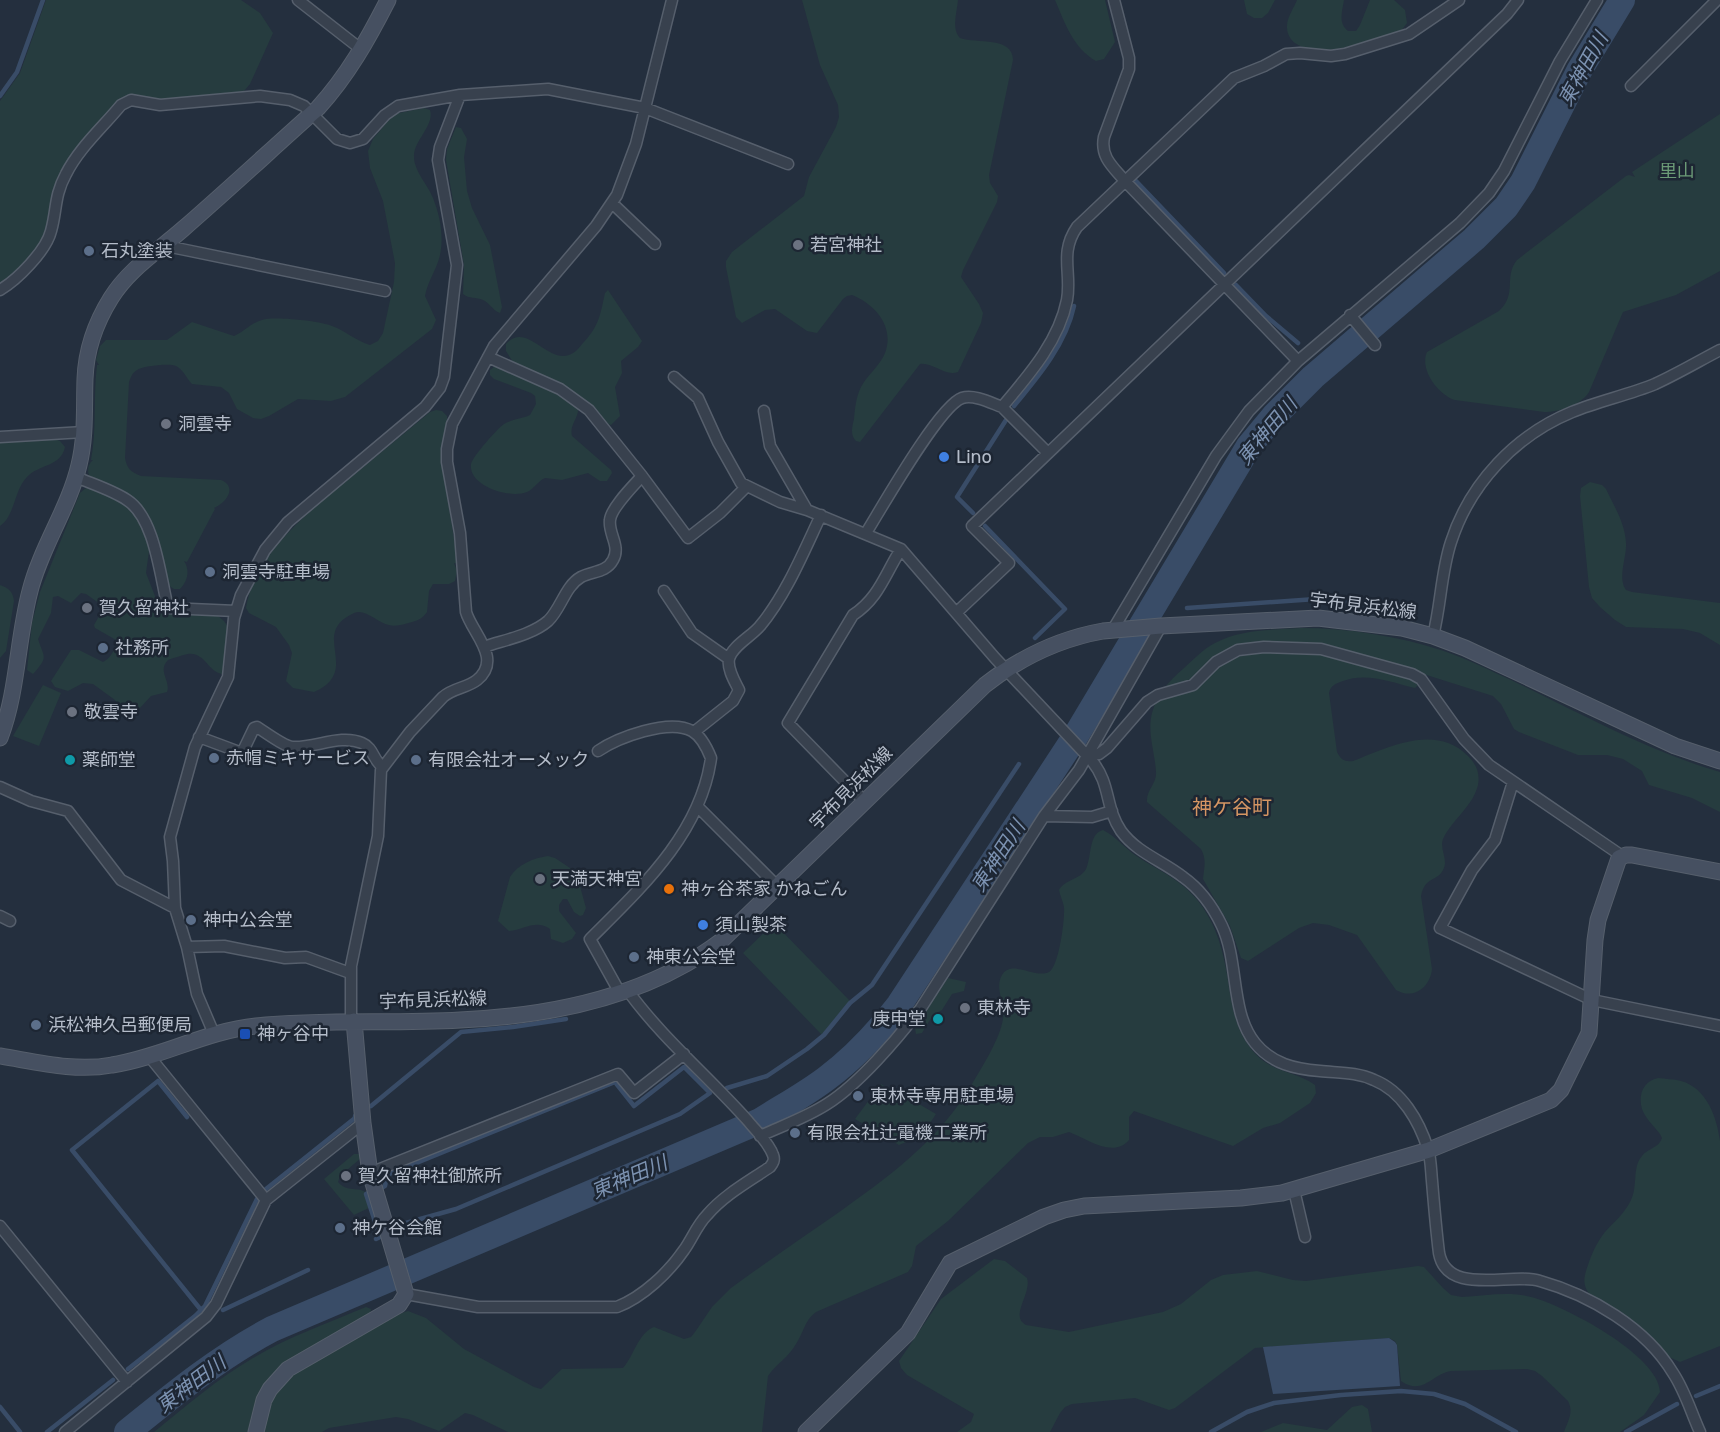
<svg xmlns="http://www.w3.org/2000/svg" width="1720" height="1432" font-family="Rubik,'Noto Sans JP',sans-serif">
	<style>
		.green { fill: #263c3f }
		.water { fill: #394c67 }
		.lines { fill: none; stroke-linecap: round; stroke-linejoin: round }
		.stream { stroke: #394c67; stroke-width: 4.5 }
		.river { stroke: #394c67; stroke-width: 26 }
		.street-casing { stroke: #565f6c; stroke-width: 13 }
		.secondary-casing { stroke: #565f6c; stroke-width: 17 }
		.street { stroke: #38414e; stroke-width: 10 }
		.secondary { stroke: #465061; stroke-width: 15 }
		.worship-dot { fill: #6b7280; stroke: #1d2633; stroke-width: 2 }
		.service-dot { fill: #5c6f8a; stroke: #1d2633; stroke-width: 2 }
		.shop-dot { fill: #3f7fe0; stroke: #1d2633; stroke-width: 2 }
		.culture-dot { fill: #0f9aa8; stroke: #1d2633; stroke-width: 2 }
		.food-dot { fill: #e8710a; stroke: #1d2633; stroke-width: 2 }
		.transit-dot { fill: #1a4fb4; stroke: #1d2633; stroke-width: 2 }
		.labels { text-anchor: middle; stroke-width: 5; stroke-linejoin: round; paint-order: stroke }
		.park-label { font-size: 18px; fill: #6b9a76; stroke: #1d2633 }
		.poi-label { font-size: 18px; fill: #b4bcc9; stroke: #1d2633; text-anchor: start }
		.street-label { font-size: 18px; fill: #b4bcc9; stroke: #1d2633 }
		.water-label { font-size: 20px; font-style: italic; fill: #7c92b1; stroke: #1d2633 }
		.neighbourhood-label { font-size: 20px; fill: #d59563; stroke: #1d2633 }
	</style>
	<rect width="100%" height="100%" fill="#242f3e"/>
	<path class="green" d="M 46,0 L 241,0 L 260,13 L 273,33 L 250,84 L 244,91 L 237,94 L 161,100 L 131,96 L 53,195 L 47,229 L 39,246 L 13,275 L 0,285 L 0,101 L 20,73 Z
		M 802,0 L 958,0 C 957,13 951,28 960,38 C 977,44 1013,36 1013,60 L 989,175 L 990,183 L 998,196 L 997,202 L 963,270 L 961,277 L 979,304 L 983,313 L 981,323 L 958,372 C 945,377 933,362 920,364 L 860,442 L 856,441 C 850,435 852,427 854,419 C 855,408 856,397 861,387 C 867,375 880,366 885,353 C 895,327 875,304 852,295 L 847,296 L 843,299 L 817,333 L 807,331 L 775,309 L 765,310 L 742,323 L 736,317 L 726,267 L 726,261 L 732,252 L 804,196 L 809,177 L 836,127 L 839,117 L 838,105 L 820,65 Z
		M 1055,0 L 1105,0 L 1115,42 L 1104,59 L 1096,61 C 1073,48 1065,23 1055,0 Z
		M 1244,0 L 1275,0 L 1268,13 L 1262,18 L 1254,18 L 1247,14 Z
		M 1297,0 L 1344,0 C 1342,12 1338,23 1348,31 L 1356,31 L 1360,25 L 1370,0 L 1394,0 L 1405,10 L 1407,23 L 1401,31 C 1382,37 1363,45 1343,49 C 1326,53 1286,52 1287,26 C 1287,17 1294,8 1297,0 Z
		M 424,108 L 430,110 C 435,125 413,141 414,157 C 414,171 428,185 433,198 C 441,218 445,242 438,262 C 434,273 427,284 425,296 L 436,320 L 432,329 L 345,397 L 331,401 L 298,399 L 269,416 L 261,419 L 253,418 L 237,409 L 229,393 L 221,387 L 192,384 C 187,379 183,369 176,366 C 170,363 142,366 137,370 C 132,373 131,377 129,382 L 125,458 C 127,469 131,472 141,476 L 221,480 C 238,487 226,503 214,508 L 215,509 L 187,562 L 184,561 C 190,570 188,581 180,589 L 174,589 L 168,585 L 150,521 L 90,478 C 87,471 87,465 93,460 L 91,460 C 97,429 93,397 97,365 L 99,365 L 96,360 L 100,346 L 106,340 L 167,340 L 192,322 L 234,336 C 244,332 251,323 262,320 C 274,316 320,321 332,326 C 346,331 356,341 370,345 L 378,341 L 383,333 L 394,282 L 395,263 L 383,201 L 370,168 L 368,151 L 373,139 L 394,114 Z
		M 1720,114 L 1720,271 L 1676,295 L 1623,312 L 1589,392 C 1580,406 1560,412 1544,412 L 1455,400 C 1439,395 1419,370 1427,352 L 1499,311 C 1518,293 1503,278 1517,260 L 1626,176 L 1629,175 L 1635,177 L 1632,172 Z
		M 456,127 L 461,128 L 467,139 L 464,157 L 467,191 L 472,208 L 490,245 L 502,307 L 500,313 C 492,310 490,303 483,300 C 476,297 469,299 463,294 L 464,265 L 446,160 L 447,149 Z
		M 608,290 L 642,341 L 638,347 L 621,361 L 622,373 L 615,387 L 620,416 L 611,425 L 605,423 L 578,395 L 563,386 L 513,362 L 506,351 L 506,344 C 526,321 547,363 569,355 C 575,353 579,348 583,343 C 599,326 600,316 605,293 Z
		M 494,367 L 499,367 L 558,393 L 578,408 C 579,418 569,425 572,436 L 611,470 L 612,473 L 607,481 L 600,481 L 588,473 L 562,480 L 545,478 C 538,481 534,489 527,492 C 510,499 468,486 471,464 C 473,456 497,429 504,424 C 512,419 522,419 530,415 L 536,404 L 535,396 L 531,393 L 494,379 L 490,375 L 490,370 Z
		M 436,410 L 442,411 L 447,416 L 447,422 L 444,435 L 442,462 L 458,564 L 454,563 L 457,571 L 455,581 L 449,584 L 433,584 L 429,591 L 427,612 C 423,618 419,620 412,622 C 404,624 397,627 389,625 C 378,623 365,608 354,613 C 308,634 363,670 314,692 L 293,688 L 286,681 L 292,653 L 289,645 L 276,627 L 249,613 L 246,608 C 255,551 314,508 355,474 C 380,453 405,433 430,412 Z
		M 52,438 L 60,441 L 65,447 C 61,467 39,464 27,477 C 14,490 15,516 0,526 L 0,441 Z
		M 1590,482 L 1602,485 L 1606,489 C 1614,506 1625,523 1626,543 C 1627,557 1617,578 1626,590 L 1632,592 L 1720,603 L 1720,645 L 1700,633 L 1683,629 L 1626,627 L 1615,620 L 1600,607 L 1592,598 L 1589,587 L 1580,496 L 1581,488 Z
		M 87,487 L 124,501 L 139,515 L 150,544 L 146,573 L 160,609 L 168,613 L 218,616 L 224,621 L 228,627 L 224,671 L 222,674 C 208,672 205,652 188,654 C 182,655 174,658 168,660 C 157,671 171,681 167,692 L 151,696 L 128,721 L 123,717 L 115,700 L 93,684 L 83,683 L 68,691 L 55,687 L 51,681 L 71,650 L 79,650 L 103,662 C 110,659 117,648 116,640 L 95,628 L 94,625 L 102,611 L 103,606 L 86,594 L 81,593 L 71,603 L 58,596 L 53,597 L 51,613 L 38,639 C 44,658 49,656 33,674 L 27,670 L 32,623 L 40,592 L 80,493 Z
		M 0,585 C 9,588 13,592 14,601 L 6,651 L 0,658 Z
		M 1300,628 C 1349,628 1398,636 1444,651 C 1467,659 1489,670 1511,680 C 1577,712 1650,752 1720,772 L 1720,812 L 1692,798 L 1649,785 L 1642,771 L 1623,759 L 1607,755 L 1578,755 L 1519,732 L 1514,729 L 1501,704 L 1493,696 L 1414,671 L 1407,677 L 1418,685 L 1415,688 C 1391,682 1366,672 1343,681 C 1335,684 1331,685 1329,693 L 1337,752 C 1341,760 1345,762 1353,761 C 1388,747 1436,723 1468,756 C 1477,765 1480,774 1478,785 C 1473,806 1452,820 1443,839 C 1439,849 1449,860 1443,870 C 1437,882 1425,876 1421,896 L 1432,969 C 1430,988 1413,1000 1396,990 L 1357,935 L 1329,925 L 1313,923 L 1299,928 L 1248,961 L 1241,958 L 1230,926 L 1203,879 C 1204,868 1207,860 1201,849 L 1147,802 C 1146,790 1157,784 1156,772 C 1155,752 1147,733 1152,713 C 1157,694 1169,681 1183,669 C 1193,660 1203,649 1215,643 C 1240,629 1273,630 1300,628 Z
		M 43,685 L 61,693 L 39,746 L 13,736 Z
		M 1103,830 C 1115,836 1124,847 1135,855 C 1149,865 1165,872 1178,882 C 1205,901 1219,932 1225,964 C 1231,992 1231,1022 1249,1046 C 1269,1074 1292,1069 1315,1085 L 1316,1093 L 1310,1103 L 1280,1123 L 1263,1128 L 1233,1146 L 1134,1111 L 1129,1117 L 1129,1140 C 1113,1159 1086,1138 1069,1132 L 1053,1137 L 1040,1137 L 1028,1143 L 948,1221 L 916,1246 L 912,1266 L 908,1272 L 816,1312 C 804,1321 804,1332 796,1344 C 789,1357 776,1364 768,1376 L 762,1432 L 508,1432 L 473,1415 L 465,1413 L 439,1431 L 408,1419 L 396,1417 L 329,1428 L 322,1432 L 263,1432 L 270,1403 L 276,1393 L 293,1375 L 399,1314 L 408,1311 L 426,1318 L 464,1349 L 534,1387 L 541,1389 L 562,1369 L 623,1368 C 634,1356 638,1333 654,1327 L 684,1339 L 691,1337 L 695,1332 L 712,1307 L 731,1288 C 765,1263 800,1239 835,1215 C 888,1177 938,1142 972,1084 C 982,1067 1000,1039 1003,1019 C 1006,1005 994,988 1002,975 C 1012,959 1035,979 1049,972 C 1059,966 1065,919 1064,907 C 1063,901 1060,896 1059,890 C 1065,879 1080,880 1086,869 C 1092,857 1088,834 1103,830 Z
		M 548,856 L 555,858 L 576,872 L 586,908 L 583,915 L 580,916 L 574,912 L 567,899 L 563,899 L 559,905 L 559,911 L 576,933 L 572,939 L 563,943 L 551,939 L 550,929 C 536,919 524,930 509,931 L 498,921 L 510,877 C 518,864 534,858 548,856 Z
		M 774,923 L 850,1001 L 822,1035 L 743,953 Z
		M 948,978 L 966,982 L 964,991 L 952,994 L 942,1010 L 933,1015 L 922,1033 L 916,1034 L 915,1028 Z
		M 1658,1078 C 1665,1079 1674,1079 1681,1081 C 1707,1088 1717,1118 1720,1141 L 1720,1346 L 1680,1362 L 1669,1357 L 1652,1340 L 1593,1298 C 1582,1287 1583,1279 1588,1265 C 1592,1253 1597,1242 1605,1232 C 1614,1222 1625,1213 1631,1200 C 1638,1186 1632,1167 1642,1156 C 1648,1148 1659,1148 1662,1138 L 1660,1134 C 1654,1126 1645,1118 1642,1109 C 1638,1095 1643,1081 1658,1078 Z
		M 881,1084 L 898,1095 L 900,1093 L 936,1114 C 926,1130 916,1139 899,1145 L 855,1119 Z
		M 354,1154 L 359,1154 L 361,1158 L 340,1176 L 338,1182 C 351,1197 366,1179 373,1206 L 354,1215 L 324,1179 Z
		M 994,1259 L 1005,1261 L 1027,1278 C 1032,1294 1009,1316 1026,1325 L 1069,1332 L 1163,1312 L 1181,1304 L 1211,1280 L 1223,1275 L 1257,1271 L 1293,1280 L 1306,1281 L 1418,1266 L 1424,1267 L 1443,1288 L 1451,1295 L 1462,1297 C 1484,1296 1510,1291 1531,1297 C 1563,1305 1659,1355 1660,1392 L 1644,1415 L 1620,1432 L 1564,1432 C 1568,1421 1574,1412 1568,1401 L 1542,1376 L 1535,1371 L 1527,1369 L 1451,1371 C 1432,1374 1423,1396 1401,1381 L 1397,1345 L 1395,1341 L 1389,1338 L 1255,1348 L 1175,1408 L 1169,1410 L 1135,1398 L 1072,1404 L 1065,1407 L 1060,1413 L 1050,1432 L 957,1432 L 971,1422 L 974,1414 L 907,1375 L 901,1368 L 899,1361 L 941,1299 Z
		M 366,1307 L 371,1309 L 370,1314 L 284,1363 C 263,1383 253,1403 248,1432 L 154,1432 C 186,1406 217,1379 253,1358 C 288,1337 328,1323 366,1307 Z
		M 1362,1405 L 1368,1409 L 1372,1432 L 1261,1432 L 1283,1423 L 1327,1430 L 1352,1407 Z"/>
	<path class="water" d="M 1389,1338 L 1395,1342 L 1397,1345 L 1400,1386 L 1273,1394 L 1263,1347 Z"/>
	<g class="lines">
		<path class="stream" d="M 0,96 L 17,72 L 43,0
			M 1136,181 L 1224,273
			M 1236,285 L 1266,316 L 1298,343
			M 1014,406 C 1038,377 1066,344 1074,306
			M 973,513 L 957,497 L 1006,420
			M 985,526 L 1065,609 L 1035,638
			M 1160,593 L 1167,597
			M 1187,608 L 1316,599 L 1404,605
			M 727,1088 L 767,1076 L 807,1049 L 824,1035 L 850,1003 L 872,985 L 1019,764
			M 371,1106 L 461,1032 L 513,1027 L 566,1019
			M 187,1117 L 158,1081 L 72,1150 L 201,1310
			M 382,1188 L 385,1186 L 387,1175 L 615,1082 L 634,1106 L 684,1067 L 710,1093 L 680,1114 L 456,1209 L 395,1226
			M 266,1189 L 355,1118 L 355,1116
			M 368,1193 L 366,1194 L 380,1237 L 376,1239
			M 223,1310 L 308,1270
			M 128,1369 L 195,1316 L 205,1306 L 257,1199
			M 1696,1396 L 1720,1386
			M 0,1407 L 20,1432
			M 47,1432 L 113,1380
			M 1211,1432 L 1247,1412 L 1274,1403 L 1341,1395 L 1401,1391 L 1434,1394 L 1465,1404 L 1516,1432
			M 1626,1432 L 1677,1404"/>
		<path class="river" d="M 127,1432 C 174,1394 219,1357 272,1329 L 760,1121 C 782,1107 806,1094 827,1078 C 855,1057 878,1032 899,1005 L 1075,737 L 1249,446 L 1274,416 L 1313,377 L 1474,239 L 1506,207 L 1523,182 L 1579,71 L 1622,0"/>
		<g class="street-casing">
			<path id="street" d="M 298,0 L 362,50
				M 1114,0 L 1129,58 L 1129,69 L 1104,137 C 1100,157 1113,167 1125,181 L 1298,361
				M 1631,86 L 1717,0
				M 612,203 L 655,244
				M 169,241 L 176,248 L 385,291
				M 0,290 C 17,280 46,251 51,231 C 57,210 54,196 66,174 C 79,148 103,127 121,105 L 131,100 L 160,105 L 260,96 L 290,100 L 304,106 L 337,139 L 350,143 L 363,139 L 385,115 L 398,106 L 460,95 L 548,89 L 645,108 L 788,164
				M 1350,315 L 1375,345
				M 488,357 L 560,389 L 589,410 L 642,476 L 688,538 L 720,513 L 747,486
				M 674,377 L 698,398 L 718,442 L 741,483 L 780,502 L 807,510 L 901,549 L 995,658 L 1092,761 C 1111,784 1105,808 1121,831 C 1137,853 1163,861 1183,877 C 1200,889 1213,907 1222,926 C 1239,962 1230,1012 1255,1043 C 1272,1064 1295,1069 1320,1071 C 1338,1073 1357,1072 1374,1080 C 1402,1091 1419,1121 1428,1149 C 1431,1159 1431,1171 1432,1181 C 1434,1205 1436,1229 1439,1253 C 1447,1297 1511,1272 1540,1281 C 1590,1295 1646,1328 1673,1373 C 1685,1391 1691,1412 1700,1432
				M 1002,407 L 1048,453
				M 764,411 L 770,446 L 807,510
				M 0,437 L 84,432
				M 76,477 C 92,484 112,490 127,500 C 155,518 160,576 168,608 L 236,611
				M 866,533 C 881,509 939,406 962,398 C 974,394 991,403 1002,407 C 1029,375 1059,341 1067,300 C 1072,273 1059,253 1077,227 L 1234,78 L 1264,66 L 1286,54 L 1300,53 L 1331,56 L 1345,54 L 1409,34 L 1459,0
				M 664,591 L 692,633 L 729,659
				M 957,612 L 1009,563 L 972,526 L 1507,14 L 1518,0
				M 1112,631 L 1216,456 L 1249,411 L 1298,361 L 1460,223 L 1489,193 L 1504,171 L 1560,61 L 1597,0
				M 1433,636 C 1441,605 1441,572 1451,542 C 1470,483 1516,435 1572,412 C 1599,401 1628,395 1655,384 C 1677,374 1699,361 1720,350
				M 484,647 C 504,640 532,635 548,621 C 561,609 565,586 581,577 C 592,571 606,573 613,560 C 621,546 608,534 610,520 C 611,508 633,486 642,476
				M 694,732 L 733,701 L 739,690 C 735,682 727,669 729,659 C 732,646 752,636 760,626 C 786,595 804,551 821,515
				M 199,737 L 242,753 L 254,728 L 257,727 C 265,732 285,747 293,747 C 315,748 341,734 362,743 C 374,748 373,761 383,767
				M 598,751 C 617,738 669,718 692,731 C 701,736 707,748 711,758 C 701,833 641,888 590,939 L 620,993
				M 1087,755 L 1099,754 L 1107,748 L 1147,702 L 1158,695 L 1193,685 L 1216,662 L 1238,650 L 1264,647 L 1321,649 L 1412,674 L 1421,679 L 1464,739 L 1489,765 L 1622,856
				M 1513,782 L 1495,840 L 1472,870 L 1440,928 L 1592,1000 L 1720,1026
				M 0,787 L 31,801 L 68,811 L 121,880 L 175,908
				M 865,802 L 788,723 L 853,615 C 879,598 885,574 901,549
				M 697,806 L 778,887
				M 1044,816 L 1092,817 L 1112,811
				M 0,916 L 10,921
				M 187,947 L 224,946 L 285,958 L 306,957 L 350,973
				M 351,1022 L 351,966 L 378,836 L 381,770 L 410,732 L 443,697 C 453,688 467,688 477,680 C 503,659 472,633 466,612 L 460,533 L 447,462 L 447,449 L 452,424 L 494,346 L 596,226 L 617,195 L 636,144 L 672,0
				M 214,1034 L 197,994 L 187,947 L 175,908 L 173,861 L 170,837 L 195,747 L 228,677 L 234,618 L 241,595 L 265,550 L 288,522 L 425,407 L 440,388 L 444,377 L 457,265 L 438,160 L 440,147 L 460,95
				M 149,1056 L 266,1200
				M 760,1136 C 782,1126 807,1117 827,1104 C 859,1084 898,1038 921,1008 L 1044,816 L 1079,770 L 1161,626
				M 370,1173 L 618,1074 L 634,1093 L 684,1054
				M 1294,1190 L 1305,1237
				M 0,1226 L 127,1382
				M 406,1294 L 478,1307 L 617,1307 C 643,1297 669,1272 684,1250 C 692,1239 697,1225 707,1215 C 724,1195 748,1182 770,1167 C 773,1163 775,1160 773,1155 C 769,1143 756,1131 748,1121 C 709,1077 663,1039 628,991
				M 65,1432 L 206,1317 L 216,1304 L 266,1200 L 363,1123"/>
		</g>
		<g class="secondary-casing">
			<path id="secondary" d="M 0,738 C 18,691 17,640 30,591 C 41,547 69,508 79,465 C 86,437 84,407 85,379 C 86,350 96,322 111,298 C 129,269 158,251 183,229 C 229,189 273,148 318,108 C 348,75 368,39 388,0
				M 0,1056 C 37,1062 75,1072 112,1065 C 162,1057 206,1031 256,1026 C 324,1019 393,1024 460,1020 C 551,1016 647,997 721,941 L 985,685 C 1021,657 1058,639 1103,631 L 1161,626 L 1318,618 L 1402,628 L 1433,636 L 1465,648 L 1675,746 L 1720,761
				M 256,1432 L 264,1400 L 270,1389 L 288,1369 L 399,1305 L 406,1294 L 370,1173 L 363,1123 L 354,1021
				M 806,1432 L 908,1333 L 950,1263 L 1044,1217 L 1064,1210 L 1084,1206 L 1241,1198 L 1282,1193 L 1429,1150 L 1551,1100 L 1561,1090 L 1589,1033 L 1595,940 L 1598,920 L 1619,858 L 1626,855 L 1632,855 L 1720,872"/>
		</g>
		<use href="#street" class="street"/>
		<use href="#secondary" class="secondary"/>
	</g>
	<g class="worship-dot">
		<circle cx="798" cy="245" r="6"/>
		<circle cx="166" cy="424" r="6"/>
		<circle cx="87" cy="608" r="6"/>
		<circle cx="72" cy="712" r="6"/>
		<circle cx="540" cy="879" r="6"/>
		<circle cx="965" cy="1008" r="6"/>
		<circle cx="346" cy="1176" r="6"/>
	</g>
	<g class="service-dot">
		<circle cx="89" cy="251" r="6"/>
		<circle cx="210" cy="572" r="6"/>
		<circle cx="103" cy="648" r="6"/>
		<circle cx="214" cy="758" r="6"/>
		<circle cx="416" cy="760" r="6"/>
		<circle cx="191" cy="920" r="6"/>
		<circle cx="634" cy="957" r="6"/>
		<circle cx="36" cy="1025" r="6"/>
		<circle cx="858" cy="1096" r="6"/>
		<circle cx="795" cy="1133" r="6"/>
		<circle cx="340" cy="1228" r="6"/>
	</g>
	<g class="shop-dot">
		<circle cx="944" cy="457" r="6"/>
		<circle cx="703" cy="925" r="6"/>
	</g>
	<g class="culture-dot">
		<circle cx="70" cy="760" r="6"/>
		<circle cx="938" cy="1019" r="6"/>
	</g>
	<circle class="food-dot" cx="669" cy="889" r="6"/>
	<rect class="transit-dot" x="239" y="1028" width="12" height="12" rx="3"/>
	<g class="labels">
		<g class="park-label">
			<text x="1677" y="177">里山</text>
		</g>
		<g class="poi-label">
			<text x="810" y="251">若宮神社</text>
			<text x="101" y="257">石丸塗装</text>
			<text x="178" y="430">洞雲寺</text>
			<text x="956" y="463">Lino</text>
			<text x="222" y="578">洞雲寺駐車場</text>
			<text x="99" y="614">賀久留神社</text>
			<text x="115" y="654">社務所</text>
			<text x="84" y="718">敬雲寺</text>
			<text x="226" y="764">赤帽ミキサービス</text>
			<text x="82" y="766">薬師堂</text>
			<text x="428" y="766">有限会社オーメック</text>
			<text x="552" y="885">天満天神宮</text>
			<text x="681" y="895">神ヶ谷茶家 かねごん</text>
			<text x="203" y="926">神中公会堂</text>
			<text x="715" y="931">須山製茶</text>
			<text x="646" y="963">神東公会堂</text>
			<text x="977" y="1014">東林寺</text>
			<text x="926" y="1025" text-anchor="end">庚申堂</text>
			<text x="48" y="1031">浜松神久呂郵便局</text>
			<text x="257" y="1040">神ヶ谷中</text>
			<text x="870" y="1102">東林寺専用駐車場</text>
			<text x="807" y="1139">有限会社辻電機工業所</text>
			<text x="358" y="1182">賀久留神社御旅所</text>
			<text x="352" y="1234">神ケ谷会館</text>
		</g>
		<g class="street-label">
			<text transform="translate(1363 606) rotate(7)" y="6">宇布見浜松線</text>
			<text transform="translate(851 788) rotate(-45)" y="6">宇布見浜松線</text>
			<text transform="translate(433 1000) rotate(-2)" y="6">宇布見浜松線</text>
		</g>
		<g class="water-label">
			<text transform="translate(1583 69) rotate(-61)" y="7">東神田川</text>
			<text transform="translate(1267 431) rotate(-50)" y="7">東神田川</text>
			<text transform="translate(998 856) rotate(-57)" y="7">東神田川</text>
			<text transform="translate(629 1177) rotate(-23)" y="7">東神田川</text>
			<text transform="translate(191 1384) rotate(-37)" y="7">東神田川</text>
		</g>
		<g class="neighbourhood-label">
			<text x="1232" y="814">神ケ谷町</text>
		</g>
	</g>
</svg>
